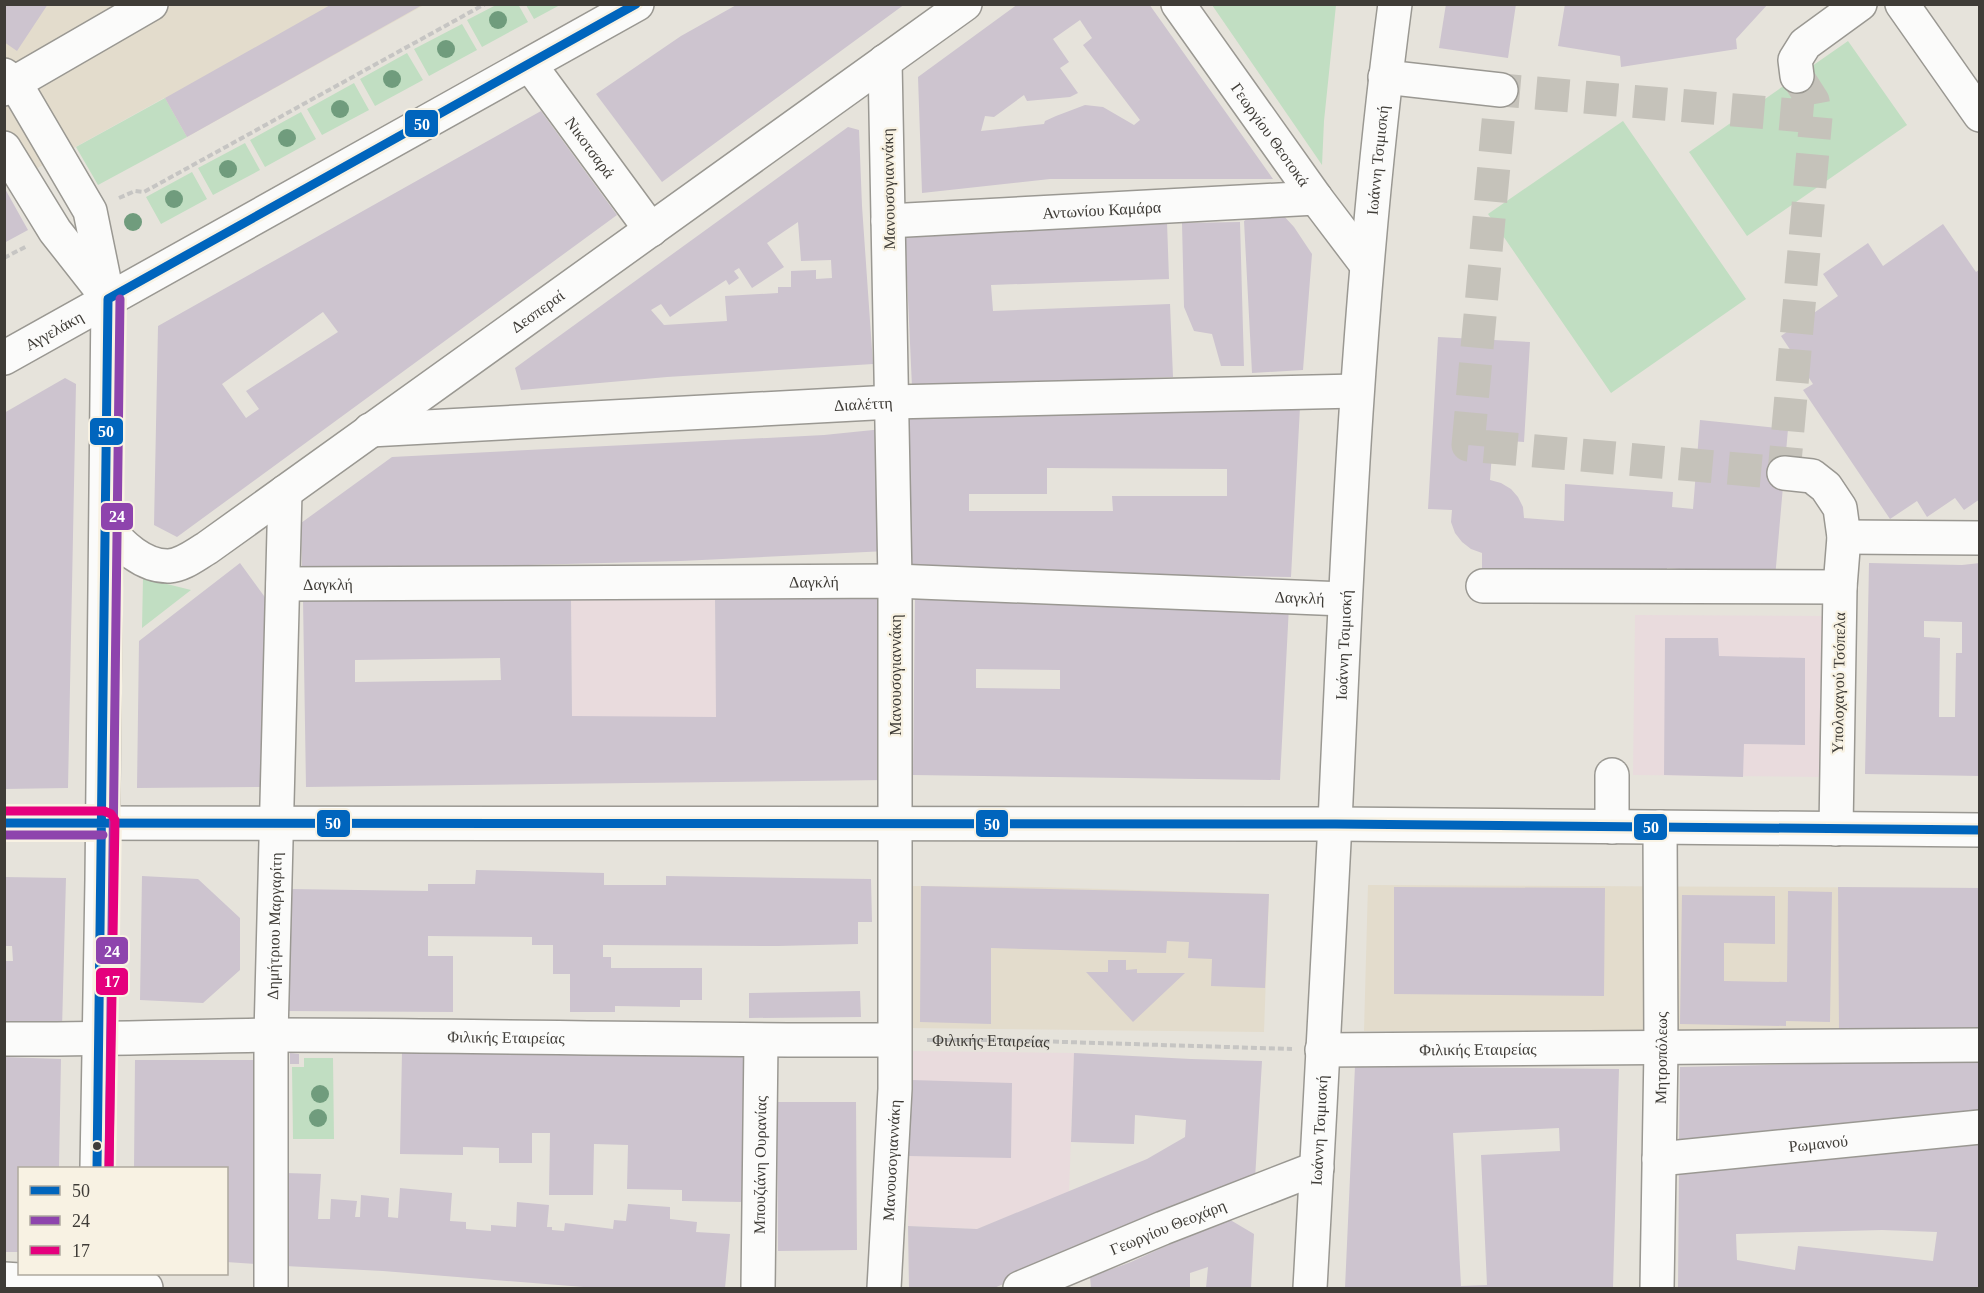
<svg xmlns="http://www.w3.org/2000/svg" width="1984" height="1293" font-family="'Times New Roman',serif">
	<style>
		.built { fill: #e3dccc }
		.education { fill: #e9dbdd }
		.green { fill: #c1dec2 }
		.building { fill: #cdc4cf; fill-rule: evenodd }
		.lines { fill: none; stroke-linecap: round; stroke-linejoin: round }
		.minor-tunnel { stroke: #c5c2ba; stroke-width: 33; stroke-dasharray: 33 16; stroke-linecap: butt }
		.minor-casing { stroke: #9a9892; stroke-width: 36 }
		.major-casing { stroke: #9a9892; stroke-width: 36 }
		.path { stroke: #c6c5c3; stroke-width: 4; stroke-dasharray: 6 3; stroke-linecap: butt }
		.minor { stroke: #fbfbfa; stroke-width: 33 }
		.major { stroke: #fbfbfa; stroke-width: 33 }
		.bus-1-casing { stroke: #f8f2e3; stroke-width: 14 }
		.bus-2-casing { stroke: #f8f2e3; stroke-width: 14 }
		.bus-3-casing { stroke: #f8f2e3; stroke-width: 14 }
		.bus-1 { stroke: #0065bd; stroke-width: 9 }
		.bus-2 { stroke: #8e44ad; stroke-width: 9 }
		.bus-3 { stroke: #e5007d; stroke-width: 9 }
		.tree { fill: #709c7d }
		.bus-dot { fill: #3f3c37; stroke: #f8f2e3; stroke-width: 2 }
		.labels { text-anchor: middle; stroke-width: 4.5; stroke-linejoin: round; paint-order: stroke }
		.street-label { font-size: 16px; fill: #3f3c37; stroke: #f8f2e3 }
		.line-badge { stroke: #f8f2e3; stroke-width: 2 }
		.badge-label { font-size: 16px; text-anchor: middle; font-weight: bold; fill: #fff }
	</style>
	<rect width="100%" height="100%" fill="#e6e3db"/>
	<path class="built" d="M 5,5 L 424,5 L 187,137 L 164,98 L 5,186 Z
		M 1368,885 L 1979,888 L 1979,1030 L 1722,1032 L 1364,1031 Z
		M 907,886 L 1036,887 L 1269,894 L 1264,1032 L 909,1028 Z"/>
	<path class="education" d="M 715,597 L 717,782 L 572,783 L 571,598 Z
		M 1635,615 L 1825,616 L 1823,777 L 1633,775 Z
		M 912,1051 L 1074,1053 L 1069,1192 L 977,1229 L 908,1226 Z"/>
	<path class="green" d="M 518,4 L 528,22 L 482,47 L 467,20 L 496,5 Z
		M 526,5 L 560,5 L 534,19 Z
		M 1212,5 L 1336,5 L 1324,121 L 1322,165 Z
		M 462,24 L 477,50 L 429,76 L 414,49 Z
		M 1848,41 L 1907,125 L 1747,236 L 1689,152 Z
		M 407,53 L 423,80 L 375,106 L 360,79 Z
		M 354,83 L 369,110 L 322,135 L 307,109 Z
		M 165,98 L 187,137 L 98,185 L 76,147 Z
		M 301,112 L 316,139 L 265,167 L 250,140 Z
		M 1623,121 L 1746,299 L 1611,393 L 1488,214 Z
		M 245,143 L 260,170 L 213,195 L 198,168 Z
		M 192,172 L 207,199 L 161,224 L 146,197 Z
		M 143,578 L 191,590 L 142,628 Z
		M 304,1058 L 333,1058 L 334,1139 L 293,1139 L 292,1067 L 304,1067 Z"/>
	<path class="building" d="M 4,4 L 48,4 L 17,51 L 4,42 Z
		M 332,4 L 424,4 L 187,137 L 165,98 Z
		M 738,4 L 905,4 L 662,182 L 596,94 L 681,36 Z
		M 1018,4 L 1149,4 L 1273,179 L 1050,179 L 922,193 L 918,77 ZM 1080,20 L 1092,38 L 1083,45 L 1140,120 L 1134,125 L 1103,107 L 1085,105 L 1056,116 L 1045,121 L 1044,124 L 981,131 L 985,116 L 994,117 L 1024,95 L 1027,101 L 1070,97 L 1078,93 L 1060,68 L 1069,62 L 1053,39 Z
		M 1446,4 L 1516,4 L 1508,58 L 1439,48 Z
		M 1565,4 L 1768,4 L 1736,39 L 1737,49 L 1621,67 L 1620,56 L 1558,46 Z
		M 541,111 L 617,215 L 177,537 L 154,525 L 158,326 ZM 323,312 L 338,332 L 246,391 L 259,409 L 246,418 L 222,384 Z
		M 848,127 L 859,130 L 862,206 L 873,364 L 667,377 L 521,390 L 515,368 ZM 798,222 L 801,261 L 831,260 L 832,278 L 816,279 L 816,270 L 791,271 L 791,287 L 778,287 L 778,293 L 725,296 L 727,321 L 664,325 L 651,310 L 661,304 L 670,317 L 726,280 L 729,285 L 739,278 L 734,271 L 739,268 L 752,288 L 784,267 L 767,243 Z
		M 4,187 L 28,230 L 4,243 Z
		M 1283,215 L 1294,227 L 1312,254 L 1303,370 L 1252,373 L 1244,221 L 1250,217 Z
		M 1167,222 L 1169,279 L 991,285 L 993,311 L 1170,304 L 1173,377 L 912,387 L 905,233 Z
		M 1240,222 L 1244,366 L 1221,366 L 1212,334 L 1194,331 L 1184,307 L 1182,223 Z
		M 1943,224 L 1976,272 L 1980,269 L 1980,499 L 1964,510 L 1955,498 L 1927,517 L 1917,501 L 1890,519 L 1803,390 L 1813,384 L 1781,336 L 1838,296 L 1823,274 L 1868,243 L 1883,266 Z
		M 1438,337 L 1530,342 L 1524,442 L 1493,440 L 1490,480 L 1501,483 L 1511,489 L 1518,497 L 1523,507 L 1524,518 L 1564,521 L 1565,484 L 1673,492 L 1672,507 L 1693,509 L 1700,420 L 1788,429 L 1775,578 L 1691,577 L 1691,570 L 1667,568 L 1667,577 L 1482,573 L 1482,553 L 1471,549 L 1462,542 L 1455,533 L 1451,522 L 1452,510 L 1428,509 Z
		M 65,378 L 76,384 L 68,788 L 4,789 L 4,413 Z
		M 1300,407 L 1291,577 L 1170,575 L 908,574 L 908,416 ZM 1047,468 L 1227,469 L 1227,496 L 1112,496 L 1113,511 L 969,511 L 969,494 L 1047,494 Z
		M 883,429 L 887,551 L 681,561 L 302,571 L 301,523 L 392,457 L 824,435 Z
		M 240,563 L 267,600 L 263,787 L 137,788 L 139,641 Z
		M 1869,563 L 1962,565 L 1980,563 L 1980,776 L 1865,774 ZM 1924,621 L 1962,622 L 1962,653 L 1956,653 L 1955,717 L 1939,717 L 1940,638 L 1924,637 Z
		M 915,596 L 1289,606 L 1280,780 L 913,775 ZM 976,669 L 1060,670 L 1060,689 L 976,688 Z
		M 715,597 L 884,598 L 886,780 L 306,787 L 303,599 L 571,598 L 572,716 L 716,717 ZM 500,658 L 501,680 L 355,682 L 355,660 Z
		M 1665,638 L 1718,638 L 1719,656 L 1805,658 L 1805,745 L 1744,744 L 1743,777 L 1664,775 Z
		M 476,870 L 604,873 L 604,885 L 666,885 L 666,876 L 871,879 L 872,922 L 858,922 L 858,944 L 778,946 L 603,945 L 603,957 L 611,957 L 611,968 L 702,968 L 702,1000 L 680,1000 L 680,1007 L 615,1006 L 615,1012 L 570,1012 L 570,974 L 553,974 L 553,945 L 532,945 L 532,937 L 428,936 L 428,956 L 453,956 L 453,1012 L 287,1011 L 289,889 L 428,891 L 428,884 L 475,884 Z
		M 142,876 L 198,879 L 240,918 L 240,970 L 203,1003 L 140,1000 Z
		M 4,877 L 66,878 L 62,1029 L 4,1028 L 4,961 L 13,961 L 12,946 L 4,946 Z
		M 921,886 L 1269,894 L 1265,988 L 1211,986 L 1212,959 L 1188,958 L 1189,942 L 1167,941 L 1166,953 L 991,948 L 991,1024 L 920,1022 Z
		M 1394,887 L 1605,888 L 1604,996 L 1394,994 Z
		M 1838,887 L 1980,888 L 1980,1030 L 1839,1031 Z
		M 1788,891 L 1832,892 L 1830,1022 L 1786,1021 L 1786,1026 L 1680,1024 L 1682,895 L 1775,896 L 1775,944 L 1724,943 L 1724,981 L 1787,982 Z
		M 1108,960 L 1126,960 L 1126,970 L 1137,969 L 1137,973 L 1185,973 L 1133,1022 L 1086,972 L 1108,972 Z
		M 860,991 L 861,1017 L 749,1018 L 749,993 Z
		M 402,1052 L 745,1057 L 744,1202 L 682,1201 L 682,1190 L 627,1189 L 628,1145 L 594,1144 L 593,1195 L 549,1195 L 550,1133 L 532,1133 L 532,1163 L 499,1163 L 499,1148 L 463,1147 L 463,1155 L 400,1154 Z
		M 290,1053 L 299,1054 L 299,1064 L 290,1064 Z
		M 1074,1053 L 1191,1059 L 1262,1061 L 1255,1179 L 994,1288 L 909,1288 L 908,1226 L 977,1229 L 1147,1159 L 1185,1137 L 1186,1120 L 1135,1115 L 1134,1144 L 1071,1142 Z
		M 4,1057 L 61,1059 L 59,1168 L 20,1168 L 20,1252 L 4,1252 Z
		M 135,1060 L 259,1060 L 257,1264 L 226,1262 L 226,1168 L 134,1168 Z
		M 1980,1060 L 1980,1115 L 1679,1144 L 1680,1067 Z
		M 1355,1066 L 1619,1069 L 1613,1288 L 1345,1288 ZM 1559,1128 L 1560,1151 L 1481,1155 L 1487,1285 L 1461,1286 L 1453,1133 Z
		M 911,1080 L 1012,1083 L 1011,1158 L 909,1156 Z
		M 777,1102 L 856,1102 L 857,1250 L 778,1251 Z
		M 1980,1141 L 1980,1288 L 1678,1288 L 1679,1170 ZM 1882,1230 L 1937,1232 L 1933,1261 L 1798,1246 L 1795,1270 L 1737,1260 L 1736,1234 Z
		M 285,1173 L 321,1174 L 318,1219 L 330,1219 L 331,1199 L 357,1201 L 355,1217 L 360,1217 L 361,1195 L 389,1198 L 388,1217 L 398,1218 L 400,1188 L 452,1193 L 450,1221 L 466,1222 L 466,1229 L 491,1231 L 491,1225 L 516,1227 L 517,1202 L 549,1205 L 547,1227 L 552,1227 L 552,1230 L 564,1231 L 565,1223 L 613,1229 L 614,1220 L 626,1221 L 628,1204 L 670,1207 L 670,1219 L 697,1222 L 696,1232 L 730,1234 L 725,1288 L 596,1288 L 383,1271 L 285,1266 Z
		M 1227,1218 L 1254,1234 L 1251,1288 L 1206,1288 L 1208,1267 L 1190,1273 L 1190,1288 L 1091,1288 L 1090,1277 L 1131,1262 Z"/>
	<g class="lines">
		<path class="minor-tunnel" d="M 1797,76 L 1813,101 L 1816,117 L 1501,90 L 1468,445 L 1784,473 L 1816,117"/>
		<g class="minor-casing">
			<g id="minor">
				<path id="s2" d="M 1178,4 L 1316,198 L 1366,264"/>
				<path id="s3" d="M 530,65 L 651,230"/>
				<path d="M 4,75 L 15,83 L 90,211 L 108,299"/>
				<path d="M 1797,76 L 1795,60 L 1805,44 L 1860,4"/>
				<path d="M 1385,77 L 1501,90"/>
				<path d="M 4,89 L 151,4"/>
				<path d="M 4,148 L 55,231 L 103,292"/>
				<path id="s4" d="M 888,221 L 1316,198"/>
				<path id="s5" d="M 370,430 L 892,402 L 1356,391"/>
				<path d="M 1784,473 L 1812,476 L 1826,487 L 1840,508 L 1844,537 L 1840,587 L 1836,829"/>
				<path id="s6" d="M 107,527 C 120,545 144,567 169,566 C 183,565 195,555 207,548 L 965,4"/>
				<path d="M 1844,537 L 1980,538"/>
				<path id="s7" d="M 283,584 L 895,581 L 1344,599"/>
				<path d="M 1483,586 L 1840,587"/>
				<path d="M 1612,827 L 1612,775"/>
				<path id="s8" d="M 4,1039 C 94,1040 183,1036 272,1035 C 479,1035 686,1041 893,1040"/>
				<path id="s9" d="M 1322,1050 L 1980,1045"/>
				<path id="s10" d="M 1659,1159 L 1980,1127"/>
				<path d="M 4,1279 L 146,1288"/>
				<path id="s11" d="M 271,1288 L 271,1035 L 285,492"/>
				<path id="s12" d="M 758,1288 L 761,1041"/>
				<path id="s13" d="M 884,1288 L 895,1089 L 895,581 L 885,61"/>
				<path id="s14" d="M 1020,1288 L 1163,1228 L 1317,1168"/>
				<path id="s15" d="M 1657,1288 L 1661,1049 L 1660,827"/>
			</g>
		</g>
		<g class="major-casing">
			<g id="major">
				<path d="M 1902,4 L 1980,115"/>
				<path id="s16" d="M 4,358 L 637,4"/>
				<path d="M 4,823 L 1335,824 L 1980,830"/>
				<path d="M 97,1168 L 102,880 L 108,299"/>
				<path d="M 95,1288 L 95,1274"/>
				<path id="s17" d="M 1310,1288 C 1318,1133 1328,978 1335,823 C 1347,550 1359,276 1395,4"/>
			</g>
		</g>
		<g class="path">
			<path d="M 119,198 L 135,191 L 144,192 L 485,4"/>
			<path d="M 4,258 L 27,246"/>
			<path id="s1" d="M 927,1040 L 1001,1040 L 1292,1049"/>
		</g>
		<use href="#minor" class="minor"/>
		<use href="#major" class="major"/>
		<g class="bus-1-casing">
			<path id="bus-1" d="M 4,823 L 1335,824 L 1980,830
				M 97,1168 L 108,299 L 636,4"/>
		</g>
		<g class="bus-2-casing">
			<path id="bus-2" d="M 4,835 L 103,835
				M 109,1168 L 120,299"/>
		</g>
		<g class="bus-3-casing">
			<path id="bus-3" d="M 4,811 L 104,811 L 111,814 L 115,820 L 109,1168"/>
		</g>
		<use href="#bus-1" class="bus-1"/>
		<use href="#bus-2" class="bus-2"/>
		<use href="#bus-3" class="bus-3"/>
	</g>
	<g class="tree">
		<circle cx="498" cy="20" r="9"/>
		<circle cx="446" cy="49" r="9"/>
		<circle cx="392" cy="79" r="9"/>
		<circle cx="340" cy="109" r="9"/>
		<circle cx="287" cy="138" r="9"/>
		<circle cx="228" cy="169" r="9"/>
		<circle cx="174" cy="199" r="9"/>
		<circle cx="133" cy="222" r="9"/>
		<circle cx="320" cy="1094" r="9"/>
		<circle cx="318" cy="1118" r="9"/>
	</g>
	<circle class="bus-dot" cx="97" cy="1146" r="5"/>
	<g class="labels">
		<g class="street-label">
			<text dy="6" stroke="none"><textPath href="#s2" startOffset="160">Γεωργίου Θεοτοκά</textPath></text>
			<text dy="6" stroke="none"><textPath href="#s3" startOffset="102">Νικοτσαρά</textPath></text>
			<text dy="6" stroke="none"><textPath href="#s17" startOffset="1130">Ιωάννη Τσιμισκή</textPath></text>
			<text transform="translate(888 189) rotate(-91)" y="6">Μανουσογιαννάκη</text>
			<text dy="6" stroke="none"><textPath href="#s4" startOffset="214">Αντωνίου Καμάρα</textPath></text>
			<text dy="6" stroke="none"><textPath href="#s6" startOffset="525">Δεσπεραί</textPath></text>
			<text dy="6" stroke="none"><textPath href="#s16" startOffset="57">Αγγελάκη</textPath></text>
			<text dy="6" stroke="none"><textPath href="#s5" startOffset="494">Διαλέττη</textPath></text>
			<text dy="6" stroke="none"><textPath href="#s7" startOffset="531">Δαγκλή</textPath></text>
			<text dy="6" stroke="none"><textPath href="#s7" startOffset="45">Δαγκλή</textPath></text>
			<text dy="6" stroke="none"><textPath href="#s7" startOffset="1017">Δαγκλή</textPath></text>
			<text dy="6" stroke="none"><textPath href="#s17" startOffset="644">Ιωάννη Τσιμισκή</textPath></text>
			<text transform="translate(895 675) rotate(-90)" y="6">Μανουσογιαννάκη</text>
			<text transform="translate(1838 683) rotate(-89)" y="6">Υπολοχαγού Τσόπελα</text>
			<text dy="6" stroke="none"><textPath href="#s11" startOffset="362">Δημήτριου Μαργαρίτη</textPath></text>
			<text dy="6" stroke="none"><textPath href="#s8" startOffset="502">Φιλικής Εταιρείας</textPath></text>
			<text dy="6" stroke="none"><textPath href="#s1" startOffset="64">Φιλικής Εταιρείας</textPath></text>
			<text dy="6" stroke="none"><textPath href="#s9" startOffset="156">Φιλικής Εταιρείας</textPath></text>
			<text dy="6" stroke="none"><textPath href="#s15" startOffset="230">Μητροπόλεως</textPath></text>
			<text dy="6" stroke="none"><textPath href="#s17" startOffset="158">Ιωάννη Τσιμισκή</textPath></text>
			<text dy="6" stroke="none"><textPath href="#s10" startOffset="160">Ρωμανού</textPath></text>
			<text dy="6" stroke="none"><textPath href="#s13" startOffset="128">Μανουσογιαννάκη</textPath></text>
			<text dy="6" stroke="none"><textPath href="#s12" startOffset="123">Μπουζιάνη Ουρανίας</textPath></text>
			<text dy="6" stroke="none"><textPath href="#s14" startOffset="160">Γεωργίου Θεοχάρη</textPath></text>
		</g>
	</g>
	<g class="line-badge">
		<rect x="404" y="109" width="35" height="29" rx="6" fill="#0065bd"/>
		<rect x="89" y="417" width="35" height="29" rx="6" fill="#0065bd"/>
		<rect x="100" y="502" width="34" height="29" rx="6" fill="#8e44ad"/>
		<rect x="316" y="809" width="35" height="29" rx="6" fill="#0065bd"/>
		<rect x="975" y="809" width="34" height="29" rx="6" fill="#0065bd"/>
		<rect x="1633" y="813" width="35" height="28" rx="6" fill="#0065bd"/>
		<rect x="95" y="936" width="34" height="29" rx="6" fill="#8e44ad"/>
		<rect x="95" y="967" width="34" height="29" rx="6" fill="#e5007d"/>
	</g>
	<g class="badge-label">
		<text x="422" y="130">50</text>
		<text x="106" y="437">50</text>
		<text x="117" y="522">24</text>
		<text x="333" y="829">50</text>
		<text x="992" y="830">50</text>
		<text x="1651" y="833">50</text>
		<text x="112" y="957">24</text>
		<text x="112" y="987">17</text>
	</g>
	<rect width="1984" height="1293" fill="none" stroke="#3f3c37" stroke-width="12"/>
	<rect x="18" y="1167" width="210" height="108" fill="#f8f2e3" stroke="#aea99e" stroke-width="1.5"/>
	<rect x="30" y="1186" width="30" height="9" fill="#0065bd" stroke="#aea99e" stroke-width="1.5"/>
	<text x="72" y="1197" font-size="18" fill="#3f3c37">50</text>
	<rect x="30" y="1216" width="30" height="9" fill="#8e44ad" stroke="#aea99e" stroke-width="1.5"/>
	<text x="72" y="1227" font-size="18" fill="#3f3c37">24</text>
	<rect x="30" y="1246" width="30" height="9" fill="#e5007d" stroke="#aea99e" stroke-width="1.5"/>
	<text x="72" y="1257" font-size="18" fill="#3f3c37">17</text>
</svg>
